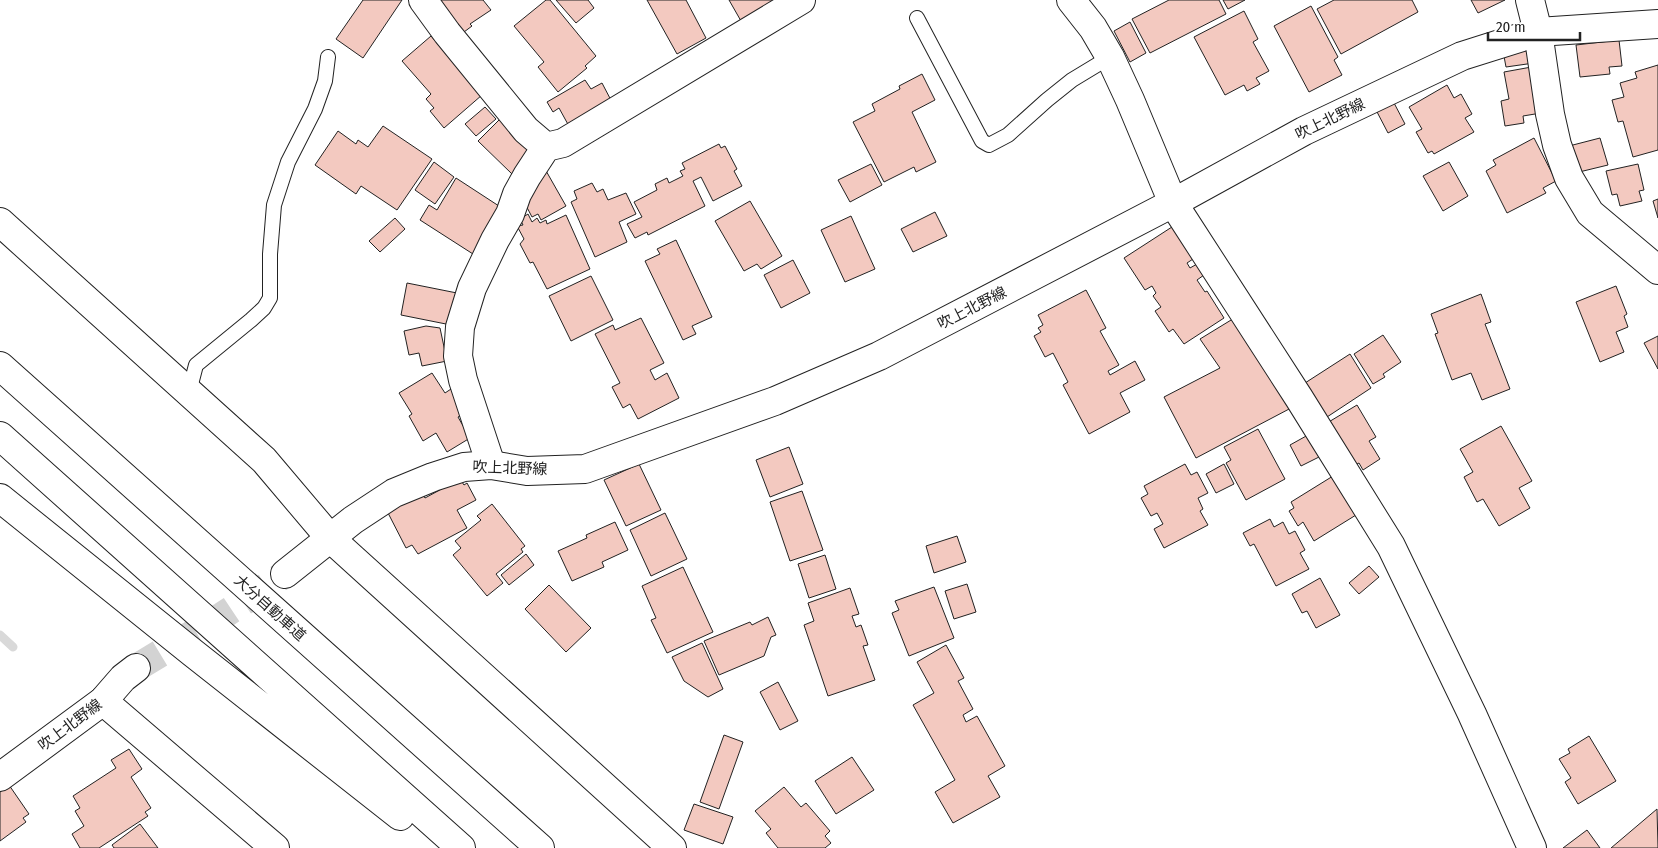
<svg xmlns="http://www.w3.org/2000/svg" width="1658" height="848" font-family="'Fira Sans Condensed','Noto Sans JP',sans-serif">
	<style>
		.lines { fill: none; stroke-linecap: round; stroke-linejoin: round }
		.stream { stroke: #d9d9d9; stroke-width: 9 }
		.building { fill: #f3c9c0; stroke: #222 }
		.secondary-tunnel { stroke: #d3d3d3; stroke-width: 28; stroke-dasharray: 28 14; stroke-linecap: butt }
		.service-casing { stroke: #222; stroke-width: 16 }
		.minor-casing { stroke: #222; stroke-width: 30 }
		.secondary-casing { stroke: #222; stroke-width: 30 }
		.motorway-casing { stroke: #222; stroke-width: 30 }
		.service { stroke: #fff; stroke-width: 14 }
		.minor { stroke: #fff; stroke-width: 28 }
		.secondary { stroke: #fff; stroke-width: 28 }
		.motorway { stroke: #fff; stroke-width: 28 }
		.labels { text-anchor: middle; stroke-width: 4; stroke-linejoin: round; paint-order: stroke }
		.street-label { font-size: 15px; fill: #222; stroke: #fff }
	</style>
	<rect width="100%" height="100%" fill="#fff"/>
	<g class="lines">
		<path class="stream" d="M 0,635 L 13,647"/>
	</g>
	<path class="building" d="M 363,0 L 402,0 L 363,58 L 336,39 Z
		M 435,0 L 483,0 L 491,10 L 470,24 L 472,26 L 460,35 Z
		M 546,0 L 550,0 L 596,56 L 585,66 L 587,68 L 558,92 L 538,67 L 544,62 L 514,26 Z
		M 556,0 L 588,0 L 594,8 L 576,23 Z
		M 647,0 L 686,0 L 706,38 L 677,54 Z
		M 729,0 L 778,0 L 741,21 Z
		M 1169,0 L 1219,0 L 1226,14 L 1150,53 L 1132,19 Z
		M 1223,0 L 1245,0 L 1228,9 Z
		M 1334,0 L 1412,0 L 1418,12 L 1341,54 L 1317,9 Z
		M 1471,0 L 1505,0 L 1478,13 Z
		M 1311,6 L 1338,57 L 1334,60 L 1342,75 L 1309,92 L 1274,26 Z
		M 1244,11 L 1258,39 L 1253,42 L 1269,71 L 1256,78 L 1260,84 L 1247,91 L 1244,85 L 1225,95 L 1194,37 Z
		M 1130,22 L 1146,53 L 1130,62 L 1114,31 Z
		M 431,36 L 482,95 L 444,128 L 430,111 L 434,108 L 426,99 L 431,94 L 402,61 Z
		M 1619,40 L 1622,66 L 1609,67 L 1610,74 L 1580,77 L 1576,45 Z
		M 1531,46 L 1534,63 L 1506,67 L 1503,51 Z
		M 1658,65 L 1658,150 L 1633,157 L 1623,121 L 1618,122 L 1612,100 L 1624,97 L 1620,83 L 1637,78 L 1635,72 Z
		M 1537,66 L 1541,113 L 1523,116 L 1524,123 L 1505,126 L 1501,101 L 1509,99 L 1504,72 Z
		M 922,74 L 935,100 L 912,112 L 936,162 L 916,172 L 914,167 L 884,182 L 853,122 L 875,111 L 872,104 L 900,89 L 899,86 Z
		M 585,80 L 591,89 L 602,83 L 613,104 L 570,128 L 559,108 L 553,112 L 547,102 Z
		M 1447,85 L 1454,98 L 1461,94 L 1472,114 L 1465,118 L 1474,132 L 1434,154 L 1432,151 L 1428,153 L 1416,132 L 1422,129 L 1409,107 Z
		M 1393,101 L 1405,124 L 1388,133 L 1376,110 Z
		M 485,107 L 496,119 L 476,136 L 465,124 Z
		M 501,118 L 534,152 L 512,174 L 478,141 Z
		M 383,126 L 432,159 L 397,210 L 361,186 L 356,194 L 315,165 L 338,131 L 356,144 L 358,140 L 368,147 Z
		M 1534,138 L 1556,181 L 1543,188 L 1546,193 L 1507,213 L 1486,171 L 1496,165 L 1493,160 Z
		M 1600,138 L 1608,165 L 1575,173 L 1569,146 Z
		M 719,144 L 721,148 L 725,146 L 737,169 L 734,171 L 742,186 L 713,201 L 701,177 L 693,181 L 705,206 L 648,235 L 647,232 L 635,238 L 627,224 L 642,217 L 634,202 L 657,190 L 655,184 L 667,178 L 669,183 L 683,176 L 680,171 L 685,169 L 682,163 Z
		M 434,162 L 454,177 L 435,204 L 415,190 Z
		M 1449,162 L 1468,196 L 1443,211 L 1423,176 Z
		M 871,164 L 882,185 L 850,202 L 838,180 Z
		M 1638,164 L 1644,190 L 1639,191 L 1642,201 L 1620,206 L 1617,194 L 1612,195 L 1606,171 Z
		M 545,169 L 566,206 L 541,220 L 538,214 L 532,217 L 521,196 Z
		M 456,178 L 502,208 L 473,254 L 420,220 L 429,205 L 437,210 Z
		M 592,183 L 597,192 L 603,189 L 608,200 L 626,193 L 636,214 L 619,222 L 627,242 L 595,257 L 571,202 L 577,199 L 574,191 Z
		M 1658,199 L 1658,218 L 1653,201 Z
		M 750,201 L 782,256 L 761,269 L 757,264 L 744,271 L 715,221 Z
		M 935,212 L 947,236 L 913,252 L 901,229 Z
		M 528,214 L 532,222 L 537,218 L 540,223 L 546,220 L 547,224 L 566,215 L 590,269 L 547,289 L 533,262 L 530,263 L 520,244 L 524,239 L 517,226 L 523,225 L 520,219 Z
		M 851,216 L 875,269 L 845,282 L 821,230 Z
		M 395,218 L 405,229 L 380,252 L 369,241 Z
		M 1175,225 L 1196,257 L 1187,263 L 1190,268 L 1197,264 L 1204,275 L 1197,280 L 1205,292 L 1207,291 L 1224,318 L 1184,344 L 1173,329 L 1169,332 L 1155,311 L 1161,307 L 1153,296 L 1156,293 L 1152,286 L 1145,290 L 1124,258 Z
		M 676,240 L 712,317 L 692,326 L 696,334 L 683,340 L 645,261 L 660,254 L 657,249 Z
		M 793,260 L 810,293 L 781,308 L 764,275 Z
		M 591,276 L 613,320 L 571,341 L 549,296 Z
		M 407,283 L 457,293 L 451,325 L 401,315 Z
		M 1616,286 L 1627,314 L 1624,316 L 1628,327 L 1616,332 L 1624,352 L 1600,362 L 1576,302 Z
		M 1086,290 L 1106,328 L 1100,331 L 1119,365 L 1108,371 L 1110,375 L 1135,361 L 1145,380 L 1120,393 L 1130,412 L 1089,434 L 1063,385 L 1068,382 L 1053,353 L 1045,357 L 1034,336 L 1041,332 L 1038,328 L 1043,325 L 1038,315 Z
		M 1481,294 L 1491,322 L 1485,324 L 1510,389 L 1482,400 L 1471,373 L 1452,380 L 1435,334 L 1438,333 L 1431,314 Z
		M 1236,317 L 1291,408 L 1196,458 L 1164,397 L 1220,368 L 1200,339 Z
		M 641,318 L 664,363 L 650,370 L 655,380 L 667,373 L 679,398 L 638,419 L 630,404 L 623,408 L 612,387 L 620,383 L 595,334 L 613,325 L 615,330 Z
		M 426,326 L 440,328 L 447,361 L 422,366 L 419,353 L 409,355 L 404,331 Z
		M 1383,335 L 1401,362 L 1383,374 L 1385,377 L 1373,384 L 1354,354 Z
		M 1658,336 L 1658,369 L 1644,343 Z
		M 1350,354 L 1371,388 L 1327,417 L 1305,383 Z
		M 432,373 L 445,393 L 451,389 L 465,413 L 458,417 L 470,438 L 447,452 L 436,433 L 423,441 L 409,416 L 412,414 L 399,393 Z
		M 1357,405 L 1376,437 L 1369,441 L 1380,459 L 1363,470 L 1359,463 L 1353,466 L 1327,423 Z
		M 1501,426 L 1532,481 L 1519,488 L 1530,508 L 1499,526 L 1483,499 L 1477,502 L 1464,477 L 1473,472 L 1460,449 Z
		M 1258,429 L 1285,479 L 1246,500 L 1226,463 L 1231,460 L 1224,447 Z
		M 1308,435 L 1319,457 L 1301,466 L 1290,445 Z
		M 789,447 L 803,484 L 770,497 L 756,460 Z
		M 639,464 L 661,510 L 626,526 L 604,480 Z
		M 1185,464 L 1191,475 L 1197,472 L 1208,493 L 1198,498 L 1203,509 L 1200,511 L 1208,525 L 1164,548 L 1154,529 L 1163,524 L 1157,513 L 1151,516 L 1141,498 L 1148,494 L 1144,486 Z
		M 1224,464 L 1234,484 L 1216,493 L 1206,474 Z
		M 1333,476 L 1356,515 L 1314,541 L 1303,522 L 1298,526 L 1289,511 L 1294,508 L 1291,502 Z
		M 460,479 L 464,485 L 467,483 L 476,500 L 457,510 L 467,528 L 418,554 L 412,545 L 406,548 L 387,511 L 422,493 L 425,498 Z
		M 802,491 L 823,550 L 790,561 L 770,502 Z
		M 492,504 L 525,546 L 521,549 L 523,552 L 496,574 L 503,583 L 487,596 L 453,555 L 461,548 L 455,541 L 481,520 L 477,516 Z
		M 665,513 L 687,559 L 651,576 L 630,530 Z
		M 1270,519 L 1274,527 L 1283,522 L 1289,534 L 1295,531 L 1305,550 L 1300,553 L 1309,569 L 1276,586 L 1254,544 L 1250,546 L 1243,533 Z
		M 615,522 L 628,550 L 602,562 L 604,567 L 572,581 L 558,551 L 587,538 L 586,535 Z
		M 957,536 L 966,562 L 934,573 L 926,546 Z
		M 526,554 L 534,565 L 509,585 L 501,575 Z
		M 825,555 L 836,589 L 809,598 L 798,564 Z
		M 1369,566 L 1379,577 L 1359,594 L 1349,583 Z
		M 683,567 L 713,632 L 667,653 L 651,620 L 656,618 L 642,586 Z
		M 1320,578 L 1340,615 L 1316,628 L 1307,611 L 1302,613 L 1292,594 Z
		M 967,584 L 976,612 L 954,619 L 945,591 Z
		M 549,585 L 591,628 L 566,652 L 525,609 Z
		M 934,587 L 954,638 L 909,656 L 892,613 L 899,610 L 895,601 Z
		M 850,588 L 859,614 L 852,616 L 856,627 L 861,625 L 868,645 L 863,646 L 875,680 L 828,696 L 804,625 L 814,621 L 808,603 Z
		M 768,617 L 776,635 L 771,637 L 764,656 L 719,675 L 704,641 L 750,622 L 752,625 Z
		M 702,643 L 723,689 L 708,697 L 684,681 L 672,657 Z
		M 946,645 L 964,678 L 958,681 L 973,709 L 963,715 L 966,722 L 977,716 L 1005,766 L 988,776 L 1000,797 L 953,823 L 935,792 L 955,780 L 913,705 L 934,693 L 917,662 Z
		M 778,682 L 798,721 L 780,730 L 760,692 Z
		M 724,735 L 743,742 L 719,809 L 700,802 Z
		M 1589,736 L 1616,781 L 1578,804 L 1565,782 L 1571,778 L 1559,759 L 1570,753 L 1568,749 Z
		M 129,749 L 142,769 L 131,777 L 151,808 L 145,812 L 148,816 L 99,848 L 80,848 L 72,834 L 84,826 L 75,811 L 80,808 L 73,796 L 116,768 L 111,760 Z
		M 852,757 L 874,790 L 836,814 L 815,781 Z
		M 9,785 L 29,814 L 23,818 L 26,822 L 0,841 L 0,792 Z
		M 784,787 L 801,807 L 806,803 L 830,831 L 825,836 L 831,843 L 825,848 L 778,848 L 766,833 L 771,829 L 755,811 Z
		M 694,804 L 733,817 L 723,844 L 684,830 Z
		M 1657,809 L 1658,848 L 1611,848 Z
		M 140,824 L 158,848 L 114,848 L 112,845 Z
		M 1587,830 L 1600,848 L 1563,848 Z"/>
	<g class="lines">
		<path class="secondary-tunnel" d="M 136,668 L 222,616 L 285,574"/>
		<g class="service-casing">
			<path id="service" d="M 917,18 L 982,141 L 989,145 L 1008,135 L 1047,100 L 1072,80 L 1110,57
				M 189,392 L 196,365 L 251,320 L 264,308 L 270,298 L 270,254 L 274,205 L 288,162 L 315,109 L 325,81 L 328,57"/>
		</g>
		<g class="minor-casing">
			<path id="minor" d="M 423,0 L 447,33 L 526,130 L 546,147 L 563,143 L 801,0
				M 1071,0 L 1093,28 L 1110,57 L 1130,100 L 1173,203 L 1299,398 L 1391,546 L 1472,714 L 1532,848
				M 1530,0 L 1538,32 L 1550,114 L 1557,145 L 1569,178 L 1590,213 L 1658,270
				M 0,222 L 264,460 L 330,538 L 672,848
				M 491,465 L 463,380 L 458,356 L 460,327 L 472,288 L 495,240 L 510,214 L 517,194 L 527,176 L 546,147
				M 103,701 L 275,848"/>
		</g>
		<g class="secondary-casing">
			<path id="secondary" d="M 285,574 L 353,520 L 394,493 L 433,477 L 464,467 L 491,465 L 527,471 L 585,469 L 775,401 L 879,356 L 1173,203 L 1304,131 L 1462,56 L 1538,32 L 1658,24
				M 0,777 L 103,701 L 123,678 L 136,668"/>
		</g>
		<g class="motorway-casing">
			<path id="motorway" d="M 0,366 L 540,848
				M 0,436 L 461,848
				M 0,498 L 193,653 L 400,816"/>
		</g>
		<use href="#service" class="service"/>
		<use href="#minor" class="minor"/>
		<use href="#secondary" class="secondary"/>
		<use href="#motorway" class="motorway"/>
	</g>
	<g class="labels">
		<g class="street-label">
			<text transform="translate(1330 119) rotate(-26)" y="5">吹上北野線</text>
			<text transform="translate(972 308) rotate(-27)" y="5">吹上北野線</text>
			<text transform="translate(510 468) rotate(2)" y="5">吹上北野線</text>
			<text transform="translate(270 608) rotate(42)" y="5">大分自動車道</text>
			<text transform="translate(70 725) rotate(-37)" y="5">吹上北野線</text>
		</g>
	</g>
	<path d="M1488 32v8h92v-8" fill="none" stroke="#222222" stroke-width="2.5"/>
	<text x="1496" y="32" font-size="15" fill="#222222" stroke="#ffffff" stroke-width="4" paint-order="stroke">20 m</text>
</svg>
